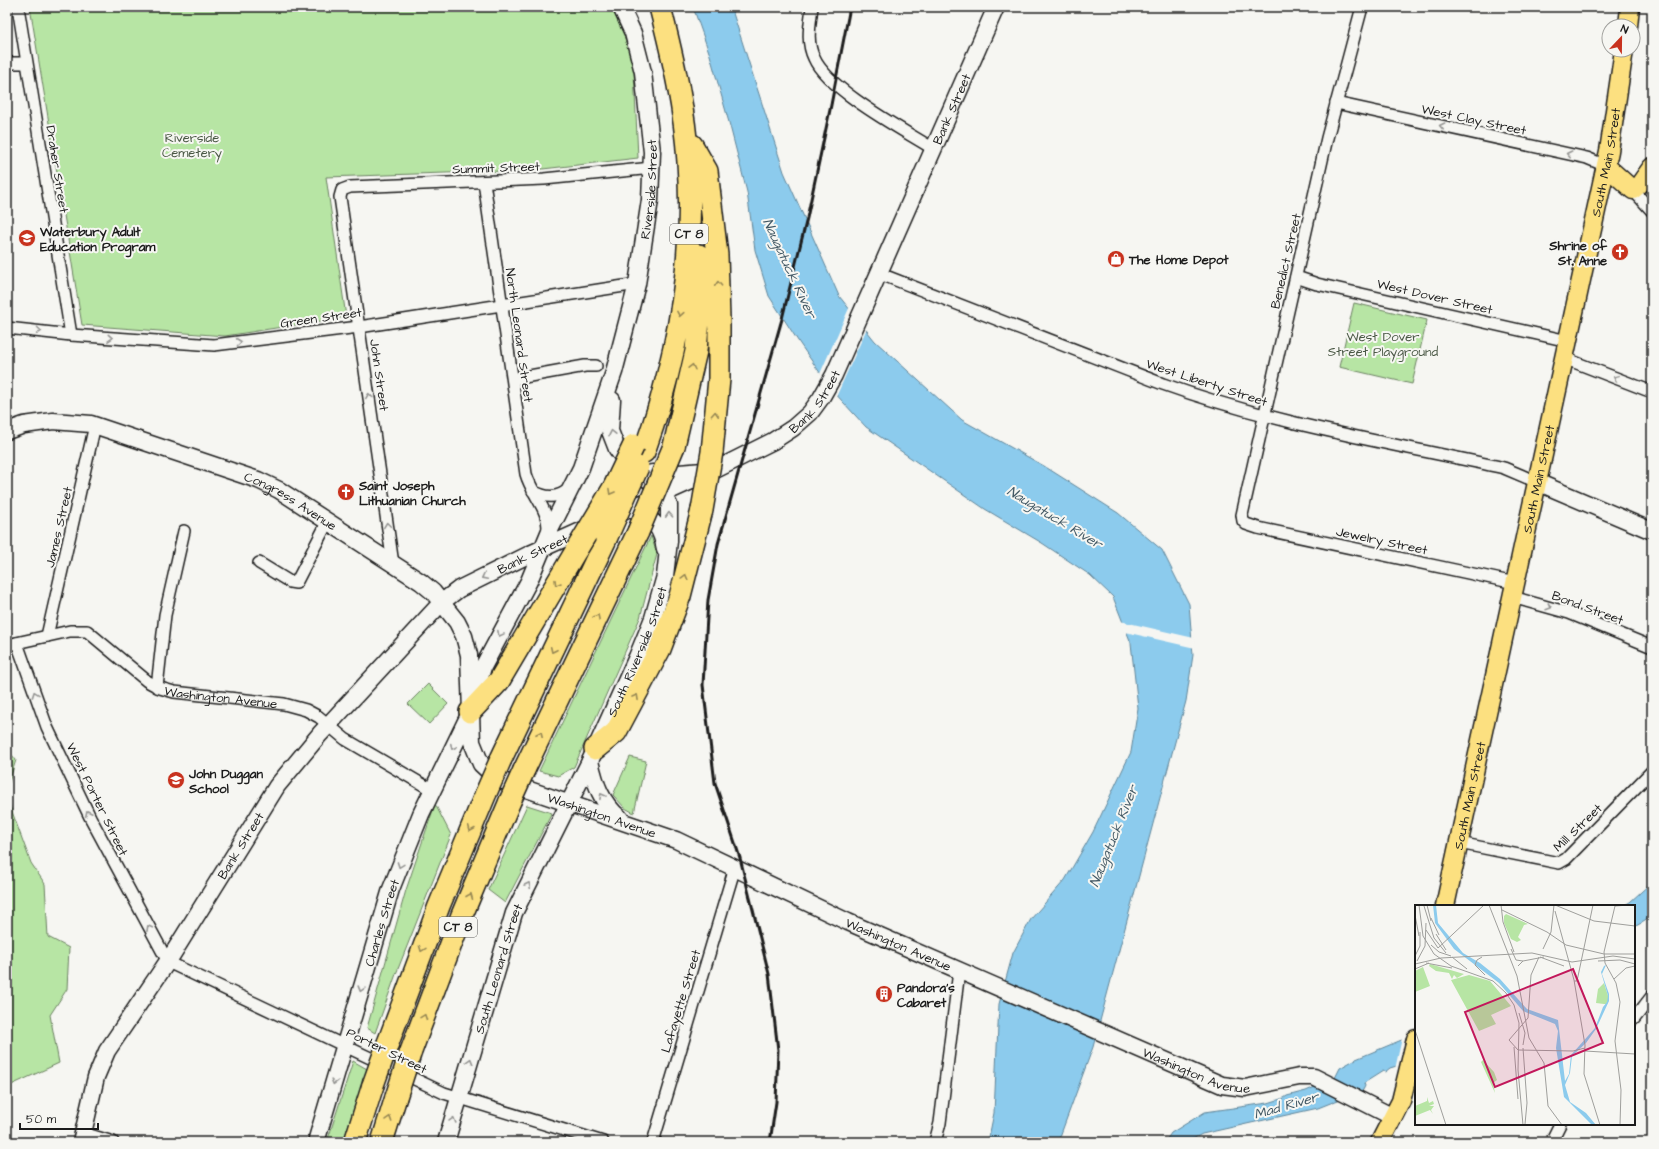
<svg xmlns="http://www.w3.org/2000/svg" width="1659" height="1149" font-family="'Architects Daughter',sans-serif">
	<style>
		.green { fill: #b7e5a4; stroke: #6a8060 }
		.water { fill: #8ccbed; stroke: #5f8599 }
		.pier { fill: #f6f6f2 }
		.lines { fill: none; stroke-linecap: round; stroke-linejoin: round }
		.street-casing { stroke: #1c1c1c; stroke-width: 14 }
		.secondary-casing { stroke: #1c1c1c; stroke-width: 19 }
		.primary-casing { stroke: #1c1c1c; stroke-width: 21 }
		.highway-casing { stroke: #1c1c1c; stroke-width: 24 }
		.street { stroke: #f6f6f2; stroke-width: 11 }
		.secondary { stroke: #f6f6f2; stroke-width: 16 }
		.primary { stroke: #fce080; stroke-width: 18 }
		.highway { stroke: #fce080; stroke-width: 21 }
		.rail { stroke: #1c1c1c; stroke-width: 3 }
		.highway-bridge-casing { stroke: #1c1c1c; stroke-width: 24; stroke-linecap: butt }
		.highway-bridge { stroke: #fce080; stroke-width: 21 }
		.oneway { stroke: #949492 }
		.oneway2 { stroke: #978853 }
		.labels { text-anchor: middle; stroke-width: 4; stroke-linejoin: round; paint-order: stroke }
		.shield { fill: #f6f6f2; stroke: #5d5d5c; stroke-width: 1 }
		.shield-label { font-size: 12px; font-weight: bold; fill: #1c1c1c }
		.street-label { font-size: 13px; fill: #1c1c1c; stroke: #f6f6f2 }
		.park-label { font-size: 13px; fill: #4a5845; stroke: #f6f6f2 }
		.poi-label { font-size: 13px; font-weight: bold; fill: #1c1c1c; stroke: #f6f6f2; text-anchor: start }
		.water-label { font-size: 14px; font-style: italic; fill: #435965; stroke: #f6f6f2 }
		.inset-road { fill: none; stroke: #9f9f9c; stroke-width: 1 }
		.view { fill: #c2185b; fill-opacity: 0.15; stroke: #c2185b; stroke-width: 2 }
		.inset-edge { fill: none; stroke: #1c1c1c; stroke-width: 2 }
	</style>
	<rect width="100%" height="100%" fill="#f6f6f2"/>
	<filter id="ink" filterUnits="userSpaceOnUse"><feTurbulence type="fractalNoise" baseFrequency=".025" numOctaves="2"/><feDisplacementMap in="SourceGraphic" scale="8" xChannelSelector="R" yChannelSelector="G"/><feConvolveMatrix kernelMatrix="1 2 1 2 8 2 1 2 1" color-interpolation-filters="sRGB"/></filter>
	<g filter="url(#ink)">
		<path class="green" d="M 30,7 L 611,7 L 624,33 L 634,72 L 638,158 L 534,170 L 326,177 L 346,317 L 225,336 L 82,325 Z
			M 1354,303 L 1427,320 L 1412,384 L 1339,367 Z
			M 651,536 L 657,554 L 640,618 L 574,767 L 558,776 L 539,771 Z
			M 428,684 L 448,704 L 429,724 L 408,704 Z
			M 7,749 L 16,760 L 7,788 Z
			M 630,757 L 646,761 L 634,813 L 625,808 L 613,795 Z
			M 7,798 L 31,863 L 45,884 L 48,937 L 69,948 L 67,989 L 50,1015 L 59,1063 L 7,1087 Z
			M 435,804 L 451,835 L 396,974 L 375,1033 L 367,1028 L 406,890 Z
			M 527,805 L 552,813 L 505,903 L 488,890 Z
			M 353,1061 L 367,1069 L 343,1142 L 327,1142 Z"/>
		<path class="water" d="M 693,7 L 731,7 L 784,172 L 839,296 L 875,341 L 962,420 L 1044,466 L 1118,513 L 1162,550 L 1189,604 L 1193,655 L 1186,701 L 1093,1047 L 1058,1142 L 988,1142 L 994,1113 L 999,1004 L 1013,953 L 1031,919 L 1065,880 L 1093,832 L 1131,752 L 1138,708 L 1131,643 L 1113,597 L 1090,575 L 1042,543 L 985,509 L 866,427 L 832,390 L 800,344 L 769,296 L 755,250 L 747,192 L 730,126 L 710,55 Z
			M 1652,882 L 1652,914 L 1645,921 L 1634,927 L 1634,906 L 1623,906 L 1630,902 Z
			M 1416,1034 L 1416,1060 L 1390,1068 L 1385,1072 L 1383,1071 L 1364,1083 L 1365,1086 L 1363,1090 L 1318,1108 L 1202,1134 L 1187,1142 L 1165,1142 L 1171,1133 L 1205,1112 L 1268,1103 L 1284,1098 L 1287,1096 L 1306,1091 L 1335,1078 L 1340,1068 L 1356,1059 Z"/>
		<path class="pier" d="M 850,306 L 867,328 L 836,397 L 819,376 Z
			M 1120,621 L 1194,638 L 1195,648 L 1125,632 Z
			M 1416,1032 L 1416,1061 L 1395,1069 L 1402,1038 Z"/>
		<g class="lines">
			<g class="street-casing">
				<g id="street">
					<path d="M 18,7 L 71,335"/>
					<path d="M 812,7 C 810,24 806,42 814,58 C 827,89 903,130 932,148"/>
					<path d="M 1362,7 L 1327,138 L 1242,515 L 1243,521 L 1246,524 L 1258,528 L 1515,583"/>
					<path d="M 7,63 L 26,63"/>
					<path d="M 1336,103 L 1587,158 L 1606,166"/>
					<path d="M 484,182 L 526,474 C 532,495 550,510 548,532"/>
					<path d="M 1633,190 L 1652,211"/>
					<path d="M 878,273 L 1163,384 C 1274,424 1390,443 1504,468 L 1537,482"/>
					<path d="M 1296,277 L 1317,284 L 1568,341"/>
					<path d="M 7,328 L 71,335 L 214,345 L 359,327 L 637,284"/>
					<path d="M 1564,358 L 1652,392"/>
					<path d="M 513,379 L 585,366 L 596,366"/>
					<path d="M 533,491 C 545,498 559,499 570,488"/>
					<path d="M 259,563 L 290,582 L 296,583 L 328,521"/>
					<path d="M 393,564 L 340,197 L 342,190 L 350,187 L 544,179 L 652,168"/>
					<path d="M 1512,597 L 1569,613 L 1652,647"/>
					<path d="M 47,636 L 95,425"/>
					<path d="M 17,643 L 47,727 L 90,817 L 168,962 L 444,1093 L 603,1142"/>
					<path id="s1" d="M 7,645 L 70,631 L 87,631 L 147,681 L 160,688 L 174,692 L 284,704 L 306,710 L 319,717 L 345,739 L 432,790"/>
					<path d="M 157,687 L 165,615 L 184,531"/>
					<path d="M 1459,843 L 1559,863 L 1566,859 L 1652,771"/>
					<path d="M 1634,1019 L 1652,996"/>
					<path d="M 83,1133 L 113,1142"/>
					<path d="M 653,1142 L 735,867"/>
					<path d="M 935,1142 L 940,1123 L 959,971"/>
					<path d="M 1551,1142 L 1560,1124"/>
				</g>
			</g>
			<g class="secondary-casing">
				<g id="secondary">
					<path id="s2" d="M 7,431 L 24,425 L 53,421 L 91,424 L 258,480 L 279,490 L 421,582 L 433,592 L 457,622 L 464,636 L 469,655 L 472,742 L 481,764 L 497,779 L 676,840 L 848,922 L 1222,1085 L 1245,1088 L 1299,1077 L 1314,1077 L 1393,1117"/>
					<path d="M 652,473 L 667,474 L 703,471"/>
					<path d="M 1537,482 L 1652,531"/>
					<path d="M 636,512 C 655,517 662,531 665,549"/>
					<path id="s3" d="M 476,691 L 483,667 L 529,581 L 551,528 L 581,468 L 614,372 L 637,284 L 650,200 L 652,152 L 643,72 L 633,33 L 621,7"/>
					<path d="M 590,761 C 595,783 601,803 620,818"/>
					<path id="s4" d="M 81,1142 L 96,1077 L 107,1051 L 172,955 L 277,786 L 320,734 L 442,602 L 459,589 L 530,554 L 709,473 L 773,441 L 793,428 L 810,413 L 821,398 L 834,375 L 996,7"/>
					<path id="s5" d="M 316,1142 L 391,889 L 421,814 L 469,715"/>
					<path id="s6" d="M 446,1142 L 514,913 L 590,761 L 637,657 L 653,618 L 665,576 L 669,541 L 669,505 L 660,490 L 625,460 L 617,449 L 610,431 L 612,400"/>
				</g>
			</g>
			<g class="primary-casing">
				<g id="primary">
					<path d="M 1628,26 L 1630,7"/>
					<path d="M 1606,166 L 1633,190 L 1640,184 L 1652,167"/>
					<path id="s7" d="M 1445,906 L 1609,151 L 1624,50"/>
					<path d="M 1380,1142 L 1401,1101 L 1416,1039"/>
				</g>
			</g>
			<g class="highway-casing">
				<path id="highway" d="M 692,145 L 707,171 L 717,255 L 719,319 L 719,379 L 712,452
					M 674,446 L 696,351 L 700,300 L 699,255
					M 644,452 C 677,360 695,260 688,162 C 685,110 673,58 660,7
					M 470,712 L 499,681 L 577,549
					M 595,749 L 616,732 L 660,649 L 680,596 L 702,510
					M 501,759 L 606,539
					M 524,770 L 638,532
					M 388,1043 L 439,906 L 486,793
					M 410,1054 L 462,915 L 510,801
					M 355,1142 L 373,1085
					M 382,1142 L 396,1097"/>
			</g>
			<use href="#street" class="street"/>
			<use href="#secondary" class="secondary"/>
			<use href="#primary" class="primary"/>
			<use href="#highway" class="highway"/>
			<path class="rail" d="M 770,1142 L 776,1102 L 778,1050 L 769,974 L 740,858 L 715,783 L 703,685 L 708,600 L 718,544 L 782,319 L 807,218 L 831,105 L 850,7"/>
			<g class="highway-bridge-casing">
				<path id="highway-bridge" d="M 702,510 L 712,452
					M 638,532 L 674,446
					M 606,539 L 638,467
					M 577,549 L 614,487 L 634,445
					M 486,793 L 501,759
					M 510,801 L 524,770
					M 373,1085 L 388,1043
					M 396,1097 L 410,1054"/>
			</g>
			<use href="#highway-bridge" class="highway-bridge"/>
		</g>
		<defs><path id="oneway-chevron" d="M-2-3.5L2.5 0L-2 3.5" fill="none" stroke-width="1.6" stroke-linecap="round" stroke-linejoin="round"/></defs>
		<g class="oneway">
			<use href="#oneway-chevron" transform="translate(1442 126) rotate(-168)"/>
			<use href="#oneway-chevron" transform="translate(1569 154) rotate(-167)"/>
			<use href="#oneway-chevron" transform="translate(39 331) rotate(7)"/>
			<use href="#oneway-chevron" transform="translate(110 338) rotate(4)"/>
			<use href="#oneway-chevron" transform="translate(239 342) rotate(-7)"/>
			<use href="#oneway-chevron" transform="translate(1616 378) rotate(-158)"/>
			<use href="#oneway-chevron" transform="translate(369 396) rotate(-98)"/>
			<use href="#oneway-chevron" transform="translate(612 433) rotate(-102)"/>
			<use href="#oneway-chevron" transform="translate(669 515) rotate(-93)"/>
			<use href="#oneway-chevron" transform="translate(387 525) rotate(-98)"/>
			<use href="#oneway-chevron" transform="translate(484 577) rotate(153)"/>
			<use href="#oneway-chevron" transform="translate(1549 607) rotate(18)"/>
			<use href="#oneway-chevron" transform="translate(500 634) rotate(118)"/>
			<use href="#oneway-chevron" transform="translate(35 694) rotate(-110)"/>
			<use href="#oneway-chevron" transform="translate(453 747) rotate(117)"/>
			<use href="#oneway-chevron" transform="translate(602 796) rotate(-119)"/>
			<use href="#oneway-chevron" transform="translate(88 813) rotate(-116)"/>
			<use href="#oneway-chevron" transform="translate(400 865) rotate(110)"/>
			<use href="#oneway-chevron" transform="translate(528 885) rotate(-64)"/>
			<use href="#oneway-chevron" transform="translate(149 928) rotate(-119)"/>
			<use href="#oneway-chevron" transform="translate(361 989) rotate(106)"/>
			<use href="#oneway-chevron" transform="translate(470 1061) rotate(-74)"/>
			<use href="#oneway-chevron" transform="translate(334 1082) rotate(106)"/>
			<use href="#oneway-chevron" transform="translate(453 1120) rotate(-74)"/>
		</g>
		<g class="oneway2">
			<use href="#oneway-chevron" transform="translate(718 284) rotate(-93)"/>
			<use href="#oneway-chevron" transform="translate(680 314) rotate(100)"/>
			<use href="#oneway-chevron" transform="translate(692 367) rotate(-77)"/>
			<use href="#oneway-chevron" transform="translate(715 414) rotate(-86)"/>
			<use href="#oneway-chevron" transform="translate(611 492) rotate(119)"/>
			<use href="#oneway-chevron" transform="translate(685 577) rotate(-75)"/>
			<use href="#oneway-chevron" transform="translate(557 583) rotate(120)"/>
			<use href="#oneway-chevron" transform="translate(597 617) rotate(-64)"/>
			<use href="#oneway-chevron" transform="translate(553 650) rotate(115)"/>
			<use href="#oneway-chevron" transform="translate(636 697) rotate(-61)"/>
			<use href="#oneway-chevron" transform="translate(540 734) rotate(-65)"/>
			<use href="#oneway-chevron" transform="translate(471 829) rotate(113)"/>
			<use href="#oneway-chevron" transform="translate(470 896) rotate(-68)"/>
			<use href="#oneway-chevron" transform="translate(422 949) rotate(111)"/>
			<use href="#oneway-chevron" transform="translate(424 1017) rotate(-70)"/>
			<use href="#oneway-chevron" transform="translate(389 1119) rotate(-72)"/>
		</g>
	</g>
	<defs>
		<g id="school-disc" transform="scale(0.9)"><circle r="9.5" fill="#c8321e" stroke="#f6f6f2"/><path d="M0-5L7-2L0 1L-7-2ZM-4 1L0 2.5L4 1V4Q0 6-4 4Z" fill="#fff"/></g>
		<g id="church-disc" transform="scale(0.9)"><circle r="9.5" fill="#c8321e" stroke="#f6f6f2"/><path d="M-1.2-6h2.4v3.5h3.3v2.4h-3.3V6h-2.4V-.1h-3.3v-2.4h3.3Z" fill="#fff"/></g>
		<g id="shop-disc" transform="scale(0.9)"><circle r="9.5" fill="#c8321e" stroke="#f6f6f2"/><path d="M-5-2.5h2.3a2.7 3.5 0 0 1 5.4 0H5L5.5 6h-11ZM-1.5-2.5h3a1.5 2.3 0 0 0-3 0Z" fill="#fff"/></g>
		<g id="building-disc" transform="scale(0.9)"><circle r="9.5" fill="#c8321e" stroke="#f6f6f2"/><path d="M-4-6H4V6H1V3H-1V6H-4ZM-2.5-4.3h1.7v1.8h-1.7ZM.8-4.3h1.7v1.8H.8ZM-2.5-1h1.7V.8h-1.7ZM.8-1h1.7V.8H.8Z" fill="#fff"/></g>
	</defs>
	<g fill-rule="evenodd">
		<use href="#school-disc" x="27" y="238"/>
		<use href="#church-disc" x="1620" y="252"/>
		<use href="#shop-disc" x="1116" y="259"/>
		<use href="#church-disc" x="346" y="492"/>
		<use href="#school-disc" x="176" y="780"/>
		<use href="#building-disc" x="884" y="994"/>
	</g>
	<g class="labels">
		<g class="shield">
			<rect x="670" y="224" width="38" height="20" rx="3"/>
			<rect x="439" y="917" width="38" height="20" rx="3"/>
		</g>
		<g class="shield-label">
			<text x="689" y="238">CT 8</text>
			<text x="458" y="931">CT 8</text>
		</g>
		<g class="street-label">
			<text dy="5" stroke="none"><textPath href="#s4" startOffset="1408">Bank Street</textPath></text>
			<text transform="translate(1474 119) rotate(12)" y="5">West Clay Street</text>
			<text dy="5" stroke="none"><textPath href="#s7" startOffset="761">South Main Street</textPath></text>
			<text transform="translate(496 167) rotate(-2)" y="5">Summit Street</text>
			<text transform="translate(58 169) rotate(81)" y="5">Draher Street</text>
			<text dy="5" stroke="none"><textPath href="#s3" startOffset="535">Riverside Street</textPath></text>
			<text transform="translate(1285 261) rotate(-77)" y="5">Benedict Street</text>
			<text transform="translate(1435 296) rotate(13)" y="5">West Dover Street</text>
			<text transform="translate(321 317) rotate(-8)" y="5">Green Street</text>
			<text transform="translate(520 335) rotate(82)" y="5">North Leonard Street</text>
			<text transform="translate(380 375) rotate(82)" y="5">John Street</text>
			<text transform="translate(1207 382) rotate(18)" y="5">West Liberty Street</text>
			<text dy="5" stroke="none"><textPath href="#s4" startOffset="1084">Bank Street</textPath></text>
			<text dy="5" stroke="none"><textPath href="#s7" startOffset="437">South Main Street</textPath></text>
			<text dy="5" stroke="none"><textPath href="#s2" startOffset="300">Congress Avenue</textPath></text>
			<text transform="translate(58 527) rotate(-77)" y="5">James Street</text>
			<text transform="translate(1382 540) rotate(12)" y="5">Jewelry Street</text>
			<text dy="5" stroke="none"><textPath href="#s4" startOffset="760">Bank Street</textPath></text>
			<text transform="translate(1588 607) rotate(20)" y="5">Bond Street</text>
			<text dy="5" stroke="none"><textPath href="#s6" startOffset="528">South Riverside Street</textPath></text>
			<text dy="5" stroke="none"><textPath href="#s1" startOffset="236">Washington Avenue</textPath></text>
			<text dy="5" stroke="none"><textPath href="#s7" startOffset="113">South Main Street</textPath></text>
			<text transform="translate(98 799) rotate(64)" y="5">West Porter Street</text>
			<text dy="5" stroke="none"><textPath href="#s2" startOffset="787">Washington Avenue</textPath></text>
			<text transform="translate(1577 827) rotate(-44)" y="5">Mill Street</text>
			<text dy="5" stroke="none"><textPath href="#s4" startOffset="340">Bank Street</textPath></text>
			<text dy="5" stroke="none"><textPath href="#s5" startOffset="229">Charles Street</textPath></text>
			<text dy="5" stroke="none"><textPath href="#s2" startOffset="1111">Washington Avenue</textPath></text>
			<text dy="5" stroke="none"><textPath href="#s6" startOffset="181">South Leonard Street</textPath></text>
			<text transform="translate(680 1001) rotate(-73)" y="5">Lafayette Street</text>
			<text transform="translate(387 1050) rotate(26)" y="5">Porter Street</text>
			<text dy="5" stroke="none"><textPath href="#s2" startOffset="1435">Washington Avenue</textPath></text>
		</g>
		<g class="park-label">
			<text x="192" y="142">Riverside<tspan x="192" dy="15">Cemetery</tspan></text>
			<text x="1383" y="341">West Dover<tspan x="1383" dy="15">Street Playground</tspan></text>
		</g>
		<g class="poi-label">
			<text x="40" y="236">Waterbury Adult<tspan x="40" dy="15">Education Program</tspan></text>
			<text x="1607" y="250" text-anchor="end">Shrine of<tspan x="1607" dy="15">St. Anne</tspan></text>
			<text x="1129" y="264">The Home Depot</text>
			<text x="359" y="490">Saint Joseph<tspan x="359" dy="15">Lithuanian Church</tspan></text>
			<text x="189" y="778">John Duggan<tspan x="189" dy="15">School</tspan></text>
			<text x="897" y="992">Pandora's<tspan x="897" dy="15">Cabaret</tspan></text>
		</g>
		<g class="water-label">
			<text transform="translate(790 268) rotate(65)" y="5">Naugatuck River</text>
			<text transform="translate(1055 517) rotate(31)" y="5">Naugatuck River</text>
			<text transform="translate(1113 836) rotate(-68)" y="5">Naugatuck River</text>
			<text transform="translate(1286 1105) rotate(-16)" y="5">Mad River</text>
		</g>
	</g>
	<g transform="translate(1415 905)">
		<rect width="220" height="220" fill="#f6f6f2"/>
		<path d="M 91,9 L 113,19 L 109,20 L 103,32 L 106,35 L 102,37 L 96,34 L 89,18 L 89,11 ZM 15,59 L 49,69 L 42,73 L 39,70 L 37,74 L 34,68 L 21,66 L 14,61 ZM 8,62 L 15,81 L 0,87 L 0,66 ZM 54,70 L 75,76 L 96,101 L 76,110 L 81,119 L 64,126 L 36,75 ZM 189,78 L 194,94 L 192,99 L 189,99 L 181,98 L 183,84 ZM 68,155 L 79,167 L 82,175 L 78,178 L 80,188 L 66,157 ZM 12,192 L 14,198 L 18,196 L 19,199 L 14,201 L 19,201 L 16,205 L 18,209 L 15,205 L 0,211 L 0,201 L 12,196 Z" fill="#b7e5a4"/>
		<path d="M 18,0 L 21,0 L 23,18 L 48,48 L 65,58 L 85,74 L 112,104 L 143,115 L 150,176 L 154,169 L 156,150 L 180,123 L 188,102 L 192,97 L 193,91 L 186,67 L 189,61 L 191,60 L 187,69 L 194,89 L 194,96 L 181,124 L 171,138 L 157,151 L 155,168 L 150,180 L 155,197 L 171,208 L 181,220 L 177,220 L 149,192 L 141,143 L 143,126 L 140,119 L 108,106 L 84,78 L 39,44 L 20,18 Z" fill="#8ccbed"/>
		<path class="inset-road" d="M 4,0 L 8,31 L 19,49 L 36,61 L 78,76 L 91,88 L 99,100 L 104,118 L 103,165 L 108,220M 12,0 L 16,16M 74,0 L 102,71 L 114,133 L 129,158 L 133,201 L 147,220M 86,0 L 88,17 L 99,47M 140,0 L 179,16 L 220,21M 9,1 L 19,33 L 31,48M 87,5 L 132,27 L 151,40 L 189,49 L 220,49M 140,6 L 159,75 L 170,140 L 169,169 L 185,220M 0,10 L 4,31M 16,13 L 24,30M 11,25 L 23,43 L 69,0M 21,29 L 31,45M 16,40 L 24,47 L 36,51M 96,44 L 101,55 L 108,56M 128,44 L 136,27 L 139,0M 0,51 L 5,41 L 5,27M 37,52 L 52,64M 67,52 L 62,55 L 60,60 L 70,70M 124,52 L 116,70 L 113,113 L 94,135 L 103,145 L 158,146 L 170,143M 125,52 L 149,61M 2,56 L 10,41 L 11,18M 183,56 L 205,55 L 220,59M 11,58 L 37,63M 0,59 L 26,53 L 117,48 L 157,57 L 198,51 L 220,54M 103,61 L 108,56 L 129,52M 0,64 L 14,58M 199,74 L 211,63 L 220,61M 159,76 L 162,76 L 178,0M 104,108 L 110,128 L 108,140M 0,125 L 31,220M 99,142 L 103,194M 108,143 L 112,198M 170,146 L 220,149M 110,219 L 112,198M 205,220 L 206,185 L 200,136 L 205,97 L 201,78 L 190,58 L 189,47 L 200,1 L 214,0"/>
		<path class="view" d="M 158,64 L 188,138 L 80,182 L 50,107 Z"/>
		<rect width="220" height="220" class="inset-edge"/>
	</g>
	<rect width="1659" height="1149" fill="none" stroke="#f6f6f2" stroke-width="24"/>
	<rect x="12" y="12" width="1635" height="1125" fill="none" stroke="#1c1c1c" stroke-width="1.5" filter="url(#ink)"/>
	<g transform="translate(1621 38) rotate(22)"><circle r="19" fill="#f6f6f2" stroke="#9f9f9c"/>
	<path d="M0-3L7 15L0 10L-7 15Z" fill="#c8321e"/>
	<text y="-6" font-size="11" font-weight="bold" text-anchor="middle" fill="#1c1c1c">N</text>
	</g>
	<path d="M20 1123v6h78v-6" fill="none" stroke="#1c1c1c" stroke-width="2"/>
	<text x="26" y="1123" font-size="12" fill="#1c1c1c" stroke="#f6f6f2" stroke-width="3" paint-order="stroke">50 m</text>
</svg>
